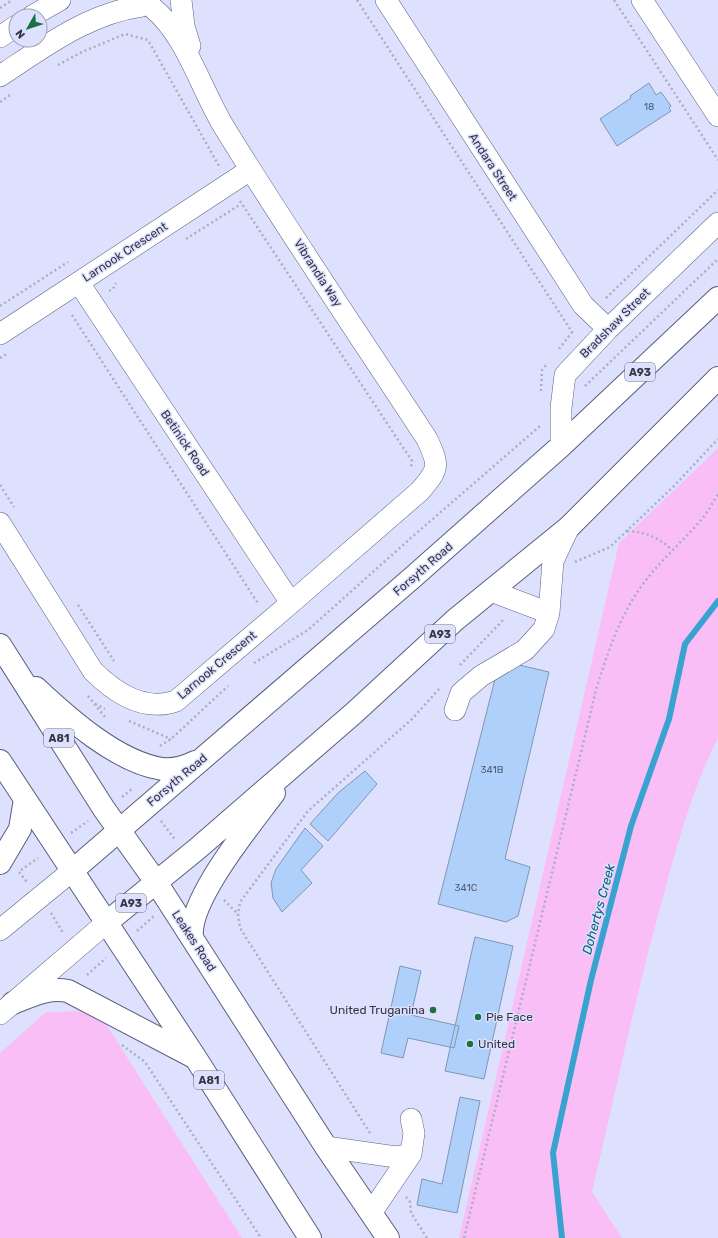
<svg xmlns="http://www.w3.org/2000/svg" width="718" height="1238" font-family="Rubik,sans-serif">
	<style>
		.green { fill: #fabef7 }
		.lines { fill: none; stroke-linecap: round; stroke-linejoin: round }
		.stream { stroke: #38a3d0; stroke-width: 6 }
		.building { fill: #afd0fa; stroke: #8096b2 }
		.minor-casing { stroke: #5b5f7d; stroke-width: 22 }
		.highway-casing { stroke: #5b5f7d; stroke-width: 24 }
		.path { stroke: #aaadc4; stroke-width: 2.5; stroke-dasharray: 2 3; stroke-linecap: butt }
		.minor { stroke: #fff; stroke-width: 21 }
		.highway { stroke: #fff; stroke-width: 22 }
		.poi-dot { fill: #197145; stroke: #dde1fd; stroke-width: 1.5 }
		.labels { text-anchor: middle; stroke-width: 3; stroke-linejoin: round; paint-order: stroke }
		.number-label { font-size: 10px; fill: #545c72 }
		.shield { fill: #dde1fd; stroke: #67697c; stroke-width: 1 }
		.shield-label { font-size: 11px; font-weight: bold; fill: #353644 }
		.street-label { font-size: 12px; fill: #353644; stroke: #dde1fd }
		.poi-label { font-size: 12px; fill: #353644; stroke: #dde1fd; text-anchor: start }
		.water-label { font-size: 13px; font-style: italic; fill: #0d607f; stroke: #dde1fd }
	</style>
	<rect width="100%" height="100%" fill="#dde1fd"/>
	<path class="green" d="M 718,448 L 718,738 C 692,789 677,846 662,901 C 635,997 615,1095 592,1192 L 622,1238 L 459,1238 L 619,543 Z
		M 86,1011 L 104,1021 L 242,1238 L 0,1238 L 0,1053 L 46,1012 Z"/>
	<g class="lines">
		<path class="stream" d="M 562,1238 L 553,1153 L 591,980 L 631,826 L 669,719 L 685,644 L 718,601"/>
	</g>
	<path class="building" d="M 649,83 L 656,95 L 661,92 L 671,106 L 669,108 L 671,111 L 617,146 L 600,119 L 631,98 L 630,96 Z
		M 519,665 L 549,672 L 505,859 L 530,867 L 518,916 L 506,922 L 438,904 L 495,679 Z
		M 365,771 L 377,784 L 328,841 L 310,824 L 338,793 Z
		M 305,828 L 323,846 L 301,870 L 312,883 L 282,912 L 273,898 L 271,883 L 276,869 Z
		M 475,937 L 513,946 L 484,1079 L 445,1071 Z
		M 400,966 L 421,971 L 411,1015 L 459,1026 L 454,1048 L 408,1038 L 403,1058 L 381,1053 Z
		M 460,1097 L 480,1101 L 457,1213 L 417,1205 L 422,1179 L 442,1184 Z"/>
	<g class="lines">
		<g class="minor-casing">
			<path id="minor" d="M 181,0 L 184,26 L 190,46
				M 386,0 L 583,305 L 608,329
				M 642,0 L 718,116
				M 32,16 L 60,0
				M 0,37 L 16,26
				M 0,76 C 44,47 89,13 142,6
				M 79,283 L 291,603
				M 0,334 L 250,170
				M 561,446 L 561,408 L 565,375 L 608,329 L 718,223
				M 0,523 L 93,671 C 115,693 144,712 176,701 L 291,603 L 420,491 C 440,468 439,465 427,439 C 359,335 289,233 224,127 C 202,91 186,36 154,9
				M 491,591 L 549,613
				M 455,710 L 461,693 L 481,676 L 525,650 L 544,629 L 549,613 L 553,561 L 569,527
				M 0,930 L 72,871
				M 0,1014 L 106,923
				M 326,1147 L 396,1157 L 411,1154
				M 371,1213 L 411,1154 L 414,1133 L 411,1119"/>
		</g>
		<g class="highway-casing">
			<path id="highway" d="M 0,645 L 104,809 L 156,882 L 326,1147 L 388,1238
				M 36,688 C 68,718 117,762 162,769 C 173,770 185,767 195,762
				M 0,761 L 195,1057 L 310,1238
				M 0,863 L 20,829 L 25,799
				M 72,871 L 412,578 L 561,446 L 718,298
				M 106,923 L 197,849 L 354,713 L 455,620 L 569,527 L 718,378
				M 192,937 C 188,900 251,824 274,793
				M 13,1003 C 31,996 48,987 68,991 L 194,1057"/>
		</g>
		<path class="path" d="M 357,0 L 572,332 L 559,349
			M 614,0 L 718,160
			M 0,8 L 12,0
			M 58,65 L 82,52 L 125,34 L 148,40 L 219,166
			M 0,102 L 10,95
			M 240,201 L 412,461 L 411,468
			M 186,239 L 241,204
			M 109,291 L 113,289 L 116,283
			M 606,298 L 718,190
			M 0,306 L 68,262
			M 72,315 L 259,605
			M 0,358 L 7,354
			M 585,386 L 718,259
			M 541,391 L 542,370 L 547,364
			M 0,485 L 14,507
			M 627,531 C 646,532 657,537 671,549
			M 575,562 L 610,547 L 674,486 L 718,439
			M 78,605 L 114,661
			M 254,663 L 308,630 L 412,537 L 540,426
			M 460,665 L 505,618
			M 88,696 L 105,717
			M 95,704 L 105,709
			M 129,721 L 171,739
			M 160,746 L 171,739 L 228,686
			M 122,797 L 132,789
			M 161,821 L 176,841
			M 71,833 L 88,821
			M 21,870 L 38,858
			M 19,872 L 27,882
			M 224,900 L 238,914
			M 51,913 L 63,933
			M 137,931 L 154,916
			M 87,975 L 106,958
			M 122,1045 L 145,1062 L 261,1238
			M 370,1133 L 240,928 L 238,914 L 240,902 L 308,811 L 411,720 L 441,687
			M 406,1197 L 410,1202 L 411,1213 L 427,1238
			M 464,1238 L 596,690 C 608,651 621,612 646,580 C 663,558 684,540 702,519 C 708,512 713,502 718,494"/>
		<use href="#minor" class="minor"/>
		<use href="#highway" class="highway"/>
	</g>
	<g class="poi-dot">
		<circle cx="433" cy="1010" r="4"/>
		<circle cx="478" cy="1017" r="4"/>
		<circle cx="470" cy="1044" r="4"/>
	</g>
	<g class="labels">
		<g class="number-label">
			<text x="649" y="110">18</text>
			<text x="492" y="773">341B</text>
			<text x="466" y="891">341C</text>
		</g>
		<g class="shield">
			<rect x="625" y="363" width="30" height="18" rx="3"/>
			<rect x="425" y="625" width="30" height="18" rx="3"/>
			<rect x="44" y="729" width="30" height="18" rx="3"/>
			<rect x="116" y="894" width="30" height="18" rx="3"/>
			<rect x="194" y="1071" width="30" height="18" rx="3"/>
		</g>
		<g class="shield-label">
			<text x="640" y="376">A93</text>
			<text x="440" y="638">A93</text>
			<text x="59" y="742">A81</text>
			<text x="131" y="907">A93</text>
			<text x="209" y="1084">A81</text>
		</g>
		<g class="street-label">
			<text transform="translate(493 167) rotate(57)" y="4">Andara Street</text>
			<text transform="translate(125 252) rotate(-33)" y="4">Larnook Crescent</text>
			<text transform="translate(318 273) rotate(57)" y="4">Vibrandia Way</text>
			<text transform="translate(615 323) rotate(-45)" y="4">Bradshaw Street</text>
			<text transform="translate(185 443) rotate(56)" y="4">Betinick Road</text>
			<text transform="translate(423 569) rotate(-41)" y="4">Forsyth Road</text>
			<text transform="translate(217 665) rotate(-40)" y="4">Larnook Crescent</text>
			<text transform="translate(177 780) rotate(-40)" y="4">Forsyth Road</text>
			<text transform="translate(194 941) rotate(57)" y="4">Leakes Road</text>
		</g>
		<g class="poi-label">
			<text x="425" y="1014" text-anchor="end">United Truganina</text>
			<text x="486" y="1021">Pie Face</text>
			<text x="478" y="1048">United</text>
		</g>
		<g class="water-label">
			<text transform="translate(598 909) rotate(-75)" y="5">Dohertys Creek</text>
		</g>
	</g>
	<g transform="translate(28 28) rotate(231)"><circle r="19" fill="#dde1fd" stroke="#9a9db3"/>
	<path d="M0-3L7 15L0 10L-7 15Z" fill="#197145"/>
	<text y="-6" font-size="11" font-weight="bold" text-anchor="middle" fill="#353644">N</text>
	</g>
</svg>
